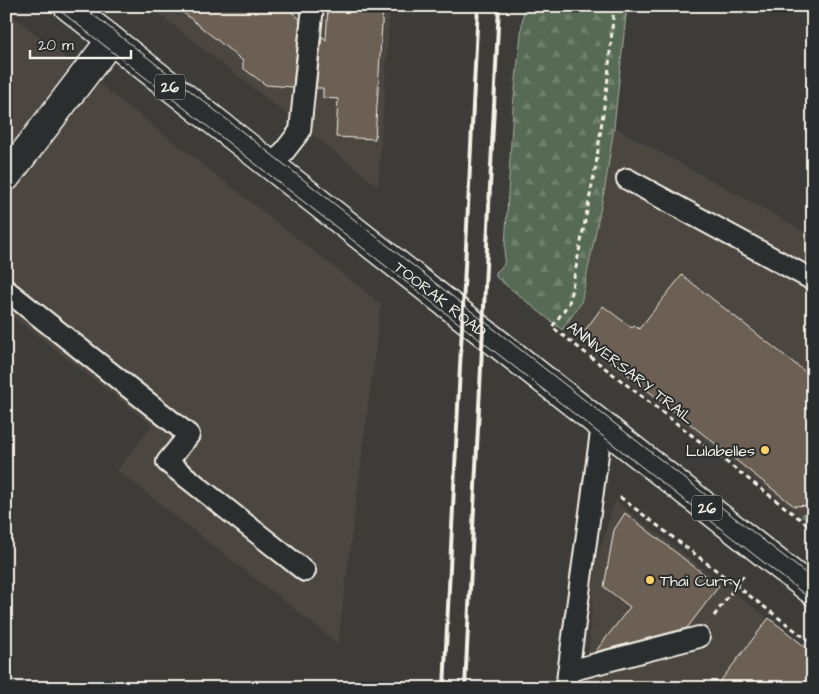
<svg xmlns="http://www.w3.org/2000/svg" width="819" height="694" font-family="'Architects Daughter',sans-serif">
	<style>
		.built { fill: #4c4641 }
		.green { fill: #576a54; stroke: #a6ae9e }
		.forest { fill: url(#forest-firs); stroke: #a6ae9e }
		.building { fill: #6c5f53; stroke: #f4f1e8 }
		.lines { fill: none; stroke-linecap: round; stroke-linejoin: round }
		.lane-casing { stroke: #f4f1e8; stroke-width: 24 }
		.secondary-casing { stroke: #f4f1e8; stroke-width: 31 }
		.highway-casing { stroke: #f4f1e8; stroke-width: 31 }
		.path { stroke: #f4f1e8; stroke-width: 3; stroke-dasharray: 5 4; stroke-linecap: butt }
		.lane { stroke: #2a2d2e; stroke-width: 20 }
		.secondary { stroke: #2a2d2e; stroke-width: 28 }
		.highway { stroke: #2a2d2e; stroke-width: 28 }
		.tram { stroke: #f4f1e8; stroke-width: 1 }
		.rail { stroke: #f4f1e8; stroke-width: 4 }
		.poi-dot { fill: #ffd166; stroke: #2a2d2e; stroke-width: 2 }
		.labels { text-anchor: middle; stroke-width: 4; stroke-linejoin: round; paint-order: stroke }
		.shield { fill: #2a2d2e; stroke: #b7b6b0; stroke-width: 1 }
		.shield-label { font-size: 15px; font-weight: bold; fill: #f4f1e8 }
		.street-label { font-size: 16px; fill: #f4f1e8; stroke: #2a2d2e }
		.poi-label { font-size: 16px; fill: #f4f1e8; stroke: #2a2d2e; text-anchor: end }
	</style>
	<defs>
		<pattern id="forest-firs" width="22" height="20" patternUnits="userSpaceOnUse" patternTransform="scale(1.25)"><rect width="22" height="20" fill="#576a54"/><path d="M5 1l3.5 6h-7zM16 11l3.5 6h-7z" fill="#70806d"/></pattern>
	</defs>
	<rect width="100%" height="100%" fill="#3e3c39"/>
	<filter id="ink" filterUnits="userSpaceOnUse"><feTurbulence type="fractalNoise" baseFrequency=".02" numOctaves="2"/><feDisplacementMap in="SourceGraphic" scale="10" xChannelSelector="R" yChannelSelector="G"/><feConvolveMatrix kernelMatrix="1 2 1 2 8 2 1 2 1" color-interpolation-filters="sRGB"/></filter>
	<g filter="url(#ink)">
		<path class="built" d="M 149,6 L 390,6 L 378,186 Z
			M 6,11 L 381,304 L 338,643 L 117,470 L 152,425 L 6,311 Z
			M 614,127 L 813,236 L 813,525 L 562,330 L 581,303 L 605,187 Z
			M 615,501 L 813,653 L 813,688 L 586,688 L 595,566 Z"/>
		<path class="green" d="M 813,502 L 813,525 L 802,516 Z"/>
		<path class="forest" d="M 524,6 L 627,6 L 614,127 L 605,187 L 581,303 L 562,330 L 496,277 L 496,272 L 504,265 L 513,107 Z"/>
		<path class="building" d="M 175,6 L 284,6 L 300,19 L 293,87 L 266,85 L 243,68 L 243,61 Z
			M 328,6 L 383,6 L 375,139 L 336,137 L 338,99 L 323,98 L 323,88 L 316,88 L 322,36 L 326,40 Z
			M 682,275 L 813,378 L 813,505 L 794,506 L 580,337 L 603,306 L 632,328 L 634,325 L 639,329 Z
			M 625,513 L 719,586 L 687,628 L 595,652 L 630,607 L 604,587 L 614,530 Z
			M 769,618 L 813,653 L 813,688 L 715,688 Z"/>
		<g class="lines">
			<g class="lane-casing">
				<path id="lane" d="M 272,167 L 300,131 L 313,6
					M 627,179 L 813,280
					M 6,290 L 189,435 L 167,462 L 305,571
					M 569,671 L 699,637
					M 566,688 L 602,425"/>
			</g>
			<g class="secondary-casing">
				<path id="secondary" d="M 6,177 L 111,40"/>
			</g>
			<g class="highway-casing">
				<g id="highway">
					<path id="s1" d="M 68,6 L 813,591"/>
				</g>
			</g>
			<path class="path" d="M 614,6 L 608,77 L 596,165 L 569,303 L 552,327 L 813,529
				M 620,497 L 813,644
				M 714,616 L 744,575"/>
			<use href="#lane" class="lane"/>
			<use href="#secondary" class="secondary"/>
			<use href="#highway" class="highway"/>
			<path class="tram" d="M 54,6 L 813,601
				M 82,6 L 813,579"/>
			<path class="rail" d="M 444,688 L 478,6
				M 465,688 L 499,6"/>
		</g>
	</g>
	<g class="poi-dot">
		<circle cx="765" cy="450" r="5"/>
		<circle cx="650" cy="580" r="5"/>
	</g>
	<g class="labels">
		<g class="shield">
			<rect x="155" y="74.5" width="30" height="25" rx="4"/>
			<rect x="692" y="495.5" width="30" height="25" rx="4"/>
		</g>
		<g class="shield-label">
			<text x="170" y="92">26</text>
			<text x="707" y="513">26</text>
		</g>
		<g class="street-label">
			<text dy="6" stroke="none"><textPath href="#s1" startOffset="474">TOORAK ROAD</textPath></text>
			<text transform="translate(631 372) rotate(38)" y="6">ANNIVERSARY TRAIL</text>
		</g>
		<g class="poi-label">
			<text x="755" y="456">Lulabelles</text>
			<text x="660" y="586" text-anchor="start">Thai Curry</text>
		</g>
	</g>
	<rect width="819" height="694" fill="none" stroke="#2a2d2e" stroke-width="25"/>
	<rect x="12" y="12" width="794" height="669" fill="none" stroke="#f4f1e8" stroke-width="2" filter="url(#ink)"/>
	<path d="M30 50v8h101v-8" fill="none" stroke="#f4f1e8" stroke-width="2.5"/>
	<text x="38" y="50" font-size="15" fill="#f4f1e8" stroke="#2a2d2e" stroke-width="4" paint-order="stroke">20 m</text>
</svg>
